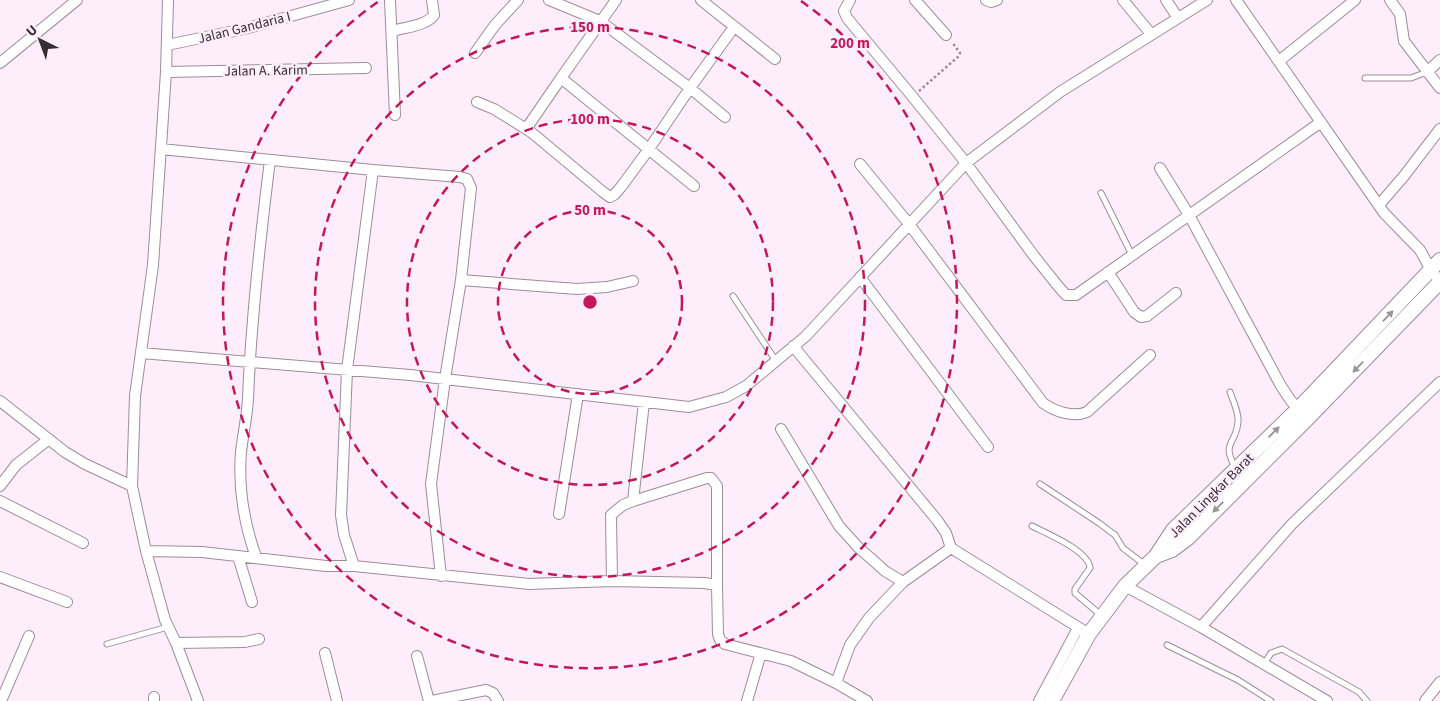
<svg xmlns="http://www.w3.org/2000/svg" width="1440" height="701" font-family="'Source Sans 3',sans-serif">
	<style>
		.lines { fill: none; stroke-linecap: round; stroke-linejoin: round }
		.lane-casing { stroke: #9c8d99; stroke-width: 7 }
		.street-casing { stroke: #9c8d99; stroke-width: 12 }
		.secondary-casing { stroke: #9c8d99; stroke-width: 16 }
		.path { stroke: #998d97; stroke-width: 2.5; stroke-dasharray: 2.5 2.5; stroke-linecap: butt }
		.lane { stroke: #fff; stroke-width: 5 }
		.street { stroke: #fff; stroke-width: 10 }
		.secondary { stroke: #fff; stroke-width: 14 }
		.oneway { fill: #9a9699 }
		.ring { fill: none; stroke: #c2185b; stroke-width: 2.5; stroke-dasharray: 9 6 }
		.labels { text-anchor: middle; stroke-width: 5; stroke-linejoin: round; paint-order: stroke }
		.street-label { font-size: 14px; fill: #352e33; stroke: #feedfb }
		.centre { fill: #c2185b; stroke: #feedfb; stroke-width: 2.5 }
		.ring-label { font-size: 15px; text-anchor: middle; font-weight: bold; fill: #c2185b; stroke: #feedfb; stroke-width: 5; stroke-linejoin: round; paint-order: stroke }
	</style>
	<rect width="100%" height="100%" fill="#feedfb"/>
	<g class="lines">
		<g class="lane-casing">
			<path id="lane" d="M 1365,78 L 1411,78 L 1427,72
				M 1101,193 L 1132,255
				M 733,296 L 776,361
				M 1230,392 C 1233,401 1239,412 1238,422 C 1236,445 1221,442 1235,467
				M 1040,484 L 1099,523 L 1115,535 L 1123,548 L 1145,565
				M 1032,526 C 1046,533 1089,551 1090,568 L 1075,589 L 1075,593 L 1102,616
				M 107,644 L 168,627
				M 1167,645 L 1238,680 L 1271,701
				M 1264,664 L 1271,653 L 1282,649 L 1359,692 L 1367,701"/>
		</g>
		<g class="street-casing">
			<path id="street" d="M 168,0 L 166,72 L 153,265 L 135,396 L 132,486 L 146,551 L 165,620 L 176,643 L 198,701
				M 390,0 L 395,115
				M 549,0 L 600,21 L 690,88 L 725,117
				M 616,0 L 561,78 L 694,186
				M 701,0 L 775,59
				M 850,0 L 844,11 L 847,18 L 912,96 L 966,163 L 1034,256 L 1058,286 L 1066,295 L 1076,295 L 1321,122
				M 915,0 L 946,35
				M 986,0 L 991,2 L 997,0
				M 1123,0 L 1151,34
				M 1166,0 L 1178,18
				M 1236,0 L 1384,213 L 1420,250 L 1431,270 L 1440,281
				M 1390,0 L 1400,14 L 1404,41 L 1440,88
				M 393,31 C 406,27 426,26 434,15 L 432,0
				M 167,45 L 244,29 L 349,0
				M 475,53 L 495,25 L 518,0
				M 1279,61 L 1355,0
				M 0,63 L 77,0
				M 166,72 L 366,68
				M 1427,72 L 1440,60
				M 477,102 L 494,109 L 531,132 L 603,192 L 610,197 L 614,195 L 621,187 L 649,149 L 690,88 L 734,27
				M 526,129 L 561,78
				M 161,149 L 373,170 L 460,177 L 467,179 L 471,188 L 461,280 L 445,379 L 431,484 L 441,576
				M 860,164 L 909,224 L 1043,403 C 1054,411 1073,418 1087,412 L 1150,355
				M 1160,168 L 1189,215 L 1281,386 L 1291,401 L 1302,412
				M 1379,205 L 1404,176 L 1440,129
				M 1108,272 L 1134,312 L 1141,317 L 1147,316 L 1176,293
				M 860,277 L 988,447
				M 461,280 L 577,289 L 607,287 L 633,281
				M 793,346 L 937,520 L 946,533 L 951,548 L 1089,634
				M 141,353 L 410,375 L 689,407 L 726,397 L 746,386 L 806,336 L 966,163 L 1060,92 L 1207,0
				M 0,401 L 65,452 L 85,464 L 132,486
				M 781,429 L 839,526 L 858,547 L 885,571 L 903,582
				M 0,486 L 16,465 L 49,439
				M 0,501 L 83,543
				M 633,501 L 707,478 L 711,478 L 717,486 L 717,585
				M 559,514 L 578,394
				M 146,551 L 202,552 L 326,566 L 354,566 L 529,584 L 612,581 L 704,583 L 717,585 L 718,634 L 720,640 L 725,644 L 791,661 L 836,683 L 867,701
				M 238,556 L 252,602
				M 256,557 C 244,523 238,488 241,452 C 243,434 247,417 248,399 C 251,319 260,240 270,160
				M 354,566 L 344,535 L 341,515 L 347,370 L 373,170
				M 0,577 L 67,602
				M 612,581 L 611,515 L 623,505 L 633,501 L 644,402
				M 1125,586 L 1201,627 L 1327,701
				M 1201,627 L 1292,524 L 1440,382
				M 176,643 L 245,642 L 259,639
				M 325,653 L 337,701
				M 417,656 L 429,701
				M 836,683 L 850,645 L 869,618 L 903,582 L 951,548
				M 1,701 L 29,636
				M 154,701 L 154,697
				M 432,701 L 486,690 L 493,693 L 498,701
				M 747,701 L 761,653
				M 1039,701 L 1078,628
				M 1425,701 L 1440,682"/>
		</g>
		<g class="secondary-casing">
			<path id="secondary" d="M 1156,556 L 1172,550 L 1188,538 L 1307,419 L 1440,282
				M 1052,701 L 1089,634 L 1125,586 L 1156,556 L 1173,530 L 1298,409 L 1440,260"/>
		</g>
		<path class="path" d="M 919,91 L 959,56 L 960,53 L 952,42"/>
		<use href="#lane" class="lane"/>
		<use href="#street" class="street"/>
		<use href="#secondary" class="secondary"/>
	</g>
	<defs><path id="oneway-solid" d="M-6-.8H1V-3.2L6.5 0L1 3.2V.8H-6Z" transform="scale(1.25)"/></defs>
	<g class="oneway">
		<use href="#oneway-solid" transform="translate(1388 316) rotate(-46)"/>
		<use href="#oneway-solid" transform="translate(1358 367) rotate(134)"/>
		<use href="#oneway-solid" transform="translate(1274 432) rotate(-44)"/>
		<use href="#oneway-solid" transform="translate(1218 507) rotate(135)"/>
	</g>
	<g class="ring">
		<circle cx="590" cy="302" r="92"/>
		<circle cx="590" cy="302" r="183"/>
		<circle cx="590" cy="302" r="275"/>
		<path d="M801 1A367 367 0 1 1 379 1"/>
	</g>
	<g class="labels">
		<g class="street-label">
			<text transform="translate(244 27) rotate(-14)" y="5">Jalan Gandaria I</text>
			<text transform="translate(266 70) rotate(-1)" y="5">Jalan A. Karim</text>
			<text transform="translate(1211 495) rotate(-45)" y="5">Jalan Lingkar Barat</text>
		</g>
	</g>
	<circle cx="590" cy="302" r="8" class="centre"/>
	<g class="ring-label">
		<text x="590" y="32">150 m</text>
		<text x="850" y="48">200 m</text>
		<text x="590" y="124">100 m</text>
		<text x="590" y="215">50 m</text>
	</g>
	<g transform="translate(40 40) rotate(318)" stroke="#feedfb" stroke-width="4" paint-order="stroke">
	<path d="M0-4L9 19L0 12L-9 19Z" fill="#352e33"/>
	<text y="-8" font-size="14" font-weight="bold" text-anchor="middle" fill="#352e33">U</text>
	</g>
</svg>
